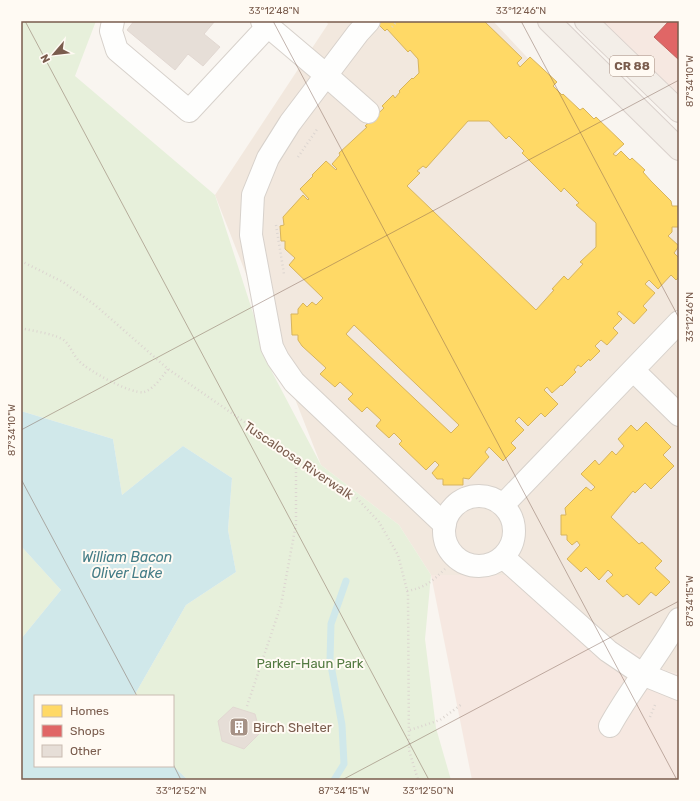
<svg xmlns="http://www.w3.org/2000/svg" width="700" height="801" font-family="Rubik,sans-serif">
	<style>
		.residential { fill: #f2e8de }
		.commercial { fill: #f6e8e1 }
		.green { fill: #e7f0db }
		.water { fill: #d0e8ea }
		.homes { fill: #ffd966; stroke: #d7b45e; fill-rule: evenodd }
		.shops { fill: #e06666; stroke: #c1635e }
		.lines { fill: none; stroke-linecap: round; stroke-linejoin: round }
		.stream { stroke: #d0e8ea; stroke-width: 7 }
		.building { fill: #e6ded7; stroke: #e2d8d2 }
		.minor-casing { stroke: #d7d1cb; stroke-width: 24 }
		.major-casing { stroke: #dad1cc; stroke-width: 24 }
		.path { stroke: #dcd5d0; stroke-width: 2.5; stroke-dasharray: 1 3; stroke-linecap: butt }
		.minor { stroke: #fefefd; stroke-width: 22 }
		.major { stroke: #f3eee8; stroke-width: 22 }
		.ticks { fill: none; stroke: #7a5c4d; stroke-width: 1; stroke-opacity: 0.45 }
		.labels { text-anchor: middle; stroke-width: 4; stroke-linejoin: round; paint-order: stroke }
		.shield { fill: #fffaf3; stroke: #a28b7f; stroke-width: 1 }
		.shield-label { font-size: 12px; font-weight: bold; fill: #7a5c4d }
		.street-label { font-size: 13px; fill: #7a5c4d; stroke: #fffaf3 }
		.park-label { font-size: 13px; fill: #537a41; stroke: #fffaf3 }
		.poi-label { font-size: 13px; fill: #7a5c4d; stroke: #fffaf3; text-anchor: start }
		.water-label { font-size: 14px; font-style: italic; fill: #437c86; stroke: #fffaf3 }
		.neatline { fill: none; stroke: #7a5c4d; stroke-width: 1.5 }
		.ticks-label { font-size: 10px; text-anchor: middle; fill: #7a5c4d }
	</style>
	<rect width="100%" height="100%" fill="#f9f5f0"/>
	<path class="residential" d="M 326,21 L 493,21 L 679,219 L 679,674 L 666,671 L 594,629 L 513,575 L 431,575 L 399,525 L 321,465 L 215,195 L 328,24 Z"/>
	<path class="commercial" d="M 599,21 L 679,21 L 679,97 Z
		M 431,575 L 513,575 L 594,629 L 666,671 L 679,674 L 679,780 L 472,780 Z"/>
	<path class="green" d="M 21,21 L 96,21 L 75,76 L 215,195 L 272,372 L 321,465 L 399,525 L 431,575 L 425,639 L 436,728 L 451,780 L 188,780 L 173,766 L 173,696 L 134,696 L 186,605 L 236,572 L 228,530 L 232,478 L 183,446 L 122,495 L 113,439 L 21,411 Z
		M 21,546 L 61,590 L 21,639 Z"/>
	<path class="water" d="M 21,411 L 113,439 L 122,495 L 183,446 L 232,478 L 228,530 L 236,572 L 186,605 L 134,696 L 35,696 L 35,766 L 173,766 L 188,780 L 21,780 L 21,639 L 61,590 L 21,546 Z"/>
	<path class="homes" d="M 375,21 L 484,21 L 522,58 L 517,63 L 520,67 L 530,57 L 557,82 L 553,86 L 562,95 L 563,94 L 580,110 L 583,108 L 594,119 L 596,117 L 624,144 L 613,154 L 616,156 L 621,151 L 630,160 L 632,158 L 645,170 L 643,172 L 651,181 L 671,201 L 672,206 L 678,206 L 679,227 L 672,227 L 672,232 L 668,236 L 679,246 L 674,253 L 679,258 L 679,277 L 676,280 L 671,275 L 658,289 L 649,280 L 645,284 L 655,293 L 643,306 L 647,310 L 634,324 L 619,311 L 617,314 L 622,319 L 613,328 L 618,333 L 607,345 L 601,340 L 595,346 L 600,351 L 590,361 L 589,359 L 581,367 L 578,365 L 574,370 L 576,372 L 562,386 L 561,385 L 552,393 L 547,387 L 544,390 L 558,404 L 545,417 L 541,413 L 528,426 L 519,417 L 515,421 L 524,430 L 511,443 L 516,448 L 503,461 L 489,447 L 485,452 L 489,457 L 469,479 L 463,478 L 463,485 L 443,485 L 443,479 L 437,479 L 432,473 L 439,465 L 435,461 L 426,470 L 399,444 L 402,441 L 394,433 L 389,438 L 376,426 L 381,420 L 367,407 L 362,412 L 348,399 L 353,394 L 340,382 L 335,387 L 320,374 L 326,368 L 302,346 L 298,340 L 298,335 L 292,335 L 291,314 L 298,314 L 298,309 L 303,303 L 307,307 L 312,302 L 316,305 L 323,298 L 289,265 L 295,258 L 285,249 L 285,241 L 281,241 L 280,226 L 284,225 L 283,217 L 303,195 L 308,200 L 309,199 L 300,189 L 313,176 L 312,175 L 326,161 L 336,170 L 337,169 L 332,164 L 340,155 L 339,153 L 367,127 L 365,126 L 384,108 L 382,106 L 393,95 L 395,98 L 400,92 L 399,91 L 412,78 L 413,79 L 419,73 L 418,59 L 410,50 L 408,52 L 387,29 L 385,31 ZM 468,121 L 489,121 L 506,139 L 509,136 L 524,151 L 522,153 L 561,192 L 564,188 L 579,203 L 576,205 L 596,223 L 596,247 L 580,262 L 583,264 L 568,280 L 564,276 L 552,289 L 554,290 L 536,310 L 407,186 L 420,173 L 417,171 L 423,166 L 426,168 ZM 354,325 L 459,425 L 451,433 L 346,334 Z
		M 646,422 L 671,447 L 663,455 L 674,466 L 651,489 L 645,483 L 635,493 L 633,491 L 611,517 L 639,544 L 642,542 L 662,561 L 655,568 L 670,582 L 656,596 L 651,592 L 639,605 L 627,594 L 623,597 L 606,581 L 613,575 L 608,570 L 599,580 L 586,567 L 581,572 L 567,559 L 580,545 L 577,541 L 572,545 L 567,540 L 567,535 L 561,535 L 561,515 L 566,515 L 565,508 L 586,487 L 591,491 L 595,487 L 581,474 L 595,460 L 599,465 L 612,451 L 616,455 L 624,446 L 618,439 L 631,425 L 637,431 Z"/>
	<path class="shops" d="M 669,21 L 679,21 L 679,60 L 654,37 Z"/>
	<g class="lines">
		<path class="stream" d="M 334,780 L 344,764 L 342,725 L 330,660 L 331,624 L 346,581"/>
	</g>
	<path class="building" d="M 134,21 L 215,21 L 204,34 L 220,47 L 203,66 L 188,54 L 175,70 L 127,30 Z
		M 233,707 L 255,714 L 260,733 L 244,749 L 222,741 L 218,721 Z"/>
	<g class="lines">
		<g class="minor-casing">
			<path id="minor" d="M 113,21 L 111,31 L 117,50 L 189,111 L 268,26 L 262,21
				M 369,21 L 358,33 L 290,123 L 268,158 L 253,195 L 251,235 L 272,347 L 278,359 L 294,382 L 445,525
				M 268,26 L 326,75 L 368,112
				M 633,370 L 679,415
				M444 531a35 35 0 1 1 70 0a35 35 0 1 1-70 0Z
				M 503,505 L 679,322
				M 503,557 L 608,651 L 642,674 L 679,689
				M 610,726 C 631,688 658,656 679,619"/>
		</g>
		<g class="major-casing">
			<path id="major" d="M 549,21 L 679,149
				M 586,21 L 679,111"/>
		</g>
		<path class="path" d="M 392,27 L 397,21
			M 298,157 L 318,128
			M 276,225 L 284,274
			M 21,261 L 63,282 L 95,305 L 168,369 L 246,423 L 354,495 L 379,522 L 398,555 L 408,594 L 409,750 L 418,780
			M 21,328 C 32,331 57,334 65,341 C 71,347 73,355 79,361 C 87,370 132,395 144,392 C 154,389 162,377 168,369
			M 407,591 C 424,588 433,581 445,569
			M 247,706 L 281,605 L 296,524 L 296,457
			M 650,717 L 655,705
			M 410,730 L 440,720 L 462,704"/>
		<use href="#minor" class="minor"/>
		<use href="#major" class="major"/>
	</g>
	<path class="ticks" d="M 25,21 L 429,780M 273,21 L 677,780M 521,21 L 679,318M 21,430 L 679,80M 21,479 L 137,696M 173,764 L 181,780M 342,780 L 679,601"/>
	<defs>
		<g id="building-square" transform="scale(1)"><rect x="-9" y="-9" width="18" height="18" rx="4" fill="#a69286" stroke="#fffaf3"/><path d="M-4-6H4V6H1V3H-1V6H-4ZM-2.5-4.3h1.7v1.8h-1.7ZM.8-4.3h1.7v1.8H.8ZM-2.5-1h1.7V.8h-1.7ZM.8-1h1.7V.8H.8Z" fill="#fff"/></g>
	</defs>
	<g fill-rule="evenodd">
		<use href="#building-square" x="239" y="727"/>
	</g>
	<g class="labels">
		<rect class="shield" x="610" y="56" width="44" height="20" rx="3"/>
		<g class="shield-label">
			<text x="632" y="70">CR 88</text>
		</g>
		<g class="street-label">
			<text transform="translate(299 460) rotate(34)" y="5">Tuscaloosa Riverwalk</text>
		</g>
		<g class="park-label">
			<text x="310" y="668">Parker-Haun Park</text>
		</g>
		<g class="poi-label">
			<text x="253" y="732">Birch Shelter</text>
		</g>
		<g class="water-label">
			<text x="127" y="562">William Bacon<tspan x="127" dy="16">Oliver Lake</tspan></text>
		</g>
	</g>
	<rect width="700" height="801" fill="none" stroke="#fffaf3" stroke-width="44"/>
	<rect x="34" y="695" width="140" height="72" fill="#fffaf3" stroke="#cabbb1"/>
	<rect x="42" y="705" width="20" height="12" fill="#ffd966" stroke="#cabbb1"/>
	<text x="70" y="715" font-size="12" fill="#7a5c4d">Homes</text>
	<rect x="42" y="725" width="20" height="12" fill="#e06666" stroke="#cabbb1"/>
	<text x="70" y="735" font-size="12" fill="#7a5c4d">Shops</text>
	<rect x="42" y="745" width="20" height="12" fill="#e6ded7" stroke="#cabbb1"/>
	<text x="70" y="755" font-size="12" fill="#7a5c4d">Other</text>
	<g transform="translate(54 54) rotate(242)" stroke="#fffaf3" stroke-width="3" paint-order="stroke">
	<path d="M0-3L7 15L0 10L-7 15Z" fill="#7a5c4d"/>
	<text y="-6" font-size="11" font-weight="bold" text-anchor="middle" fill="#7a5c4d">N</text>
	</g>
	<rect x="22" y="22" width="656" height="757" class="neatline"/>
	<g class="ticks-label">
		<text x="274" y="14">33°12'48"N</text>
		<text x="521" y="14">33°12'46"N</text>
		<text transform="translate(689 81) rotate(-90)" y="4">87°34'10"W</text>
		<text transform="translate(689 317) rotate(-90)" y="4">33°12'46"N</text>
		<text transform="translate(11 430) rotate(-90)" y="4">87°34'10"W</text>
		<text transform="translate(689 601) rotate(-90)" y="4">87°34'15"W</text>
		<text x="181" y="794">33°12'52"N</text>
		<text x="344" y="794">87°34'15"W</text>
		<text x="428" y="794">33°12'50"N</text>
	</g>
</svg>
